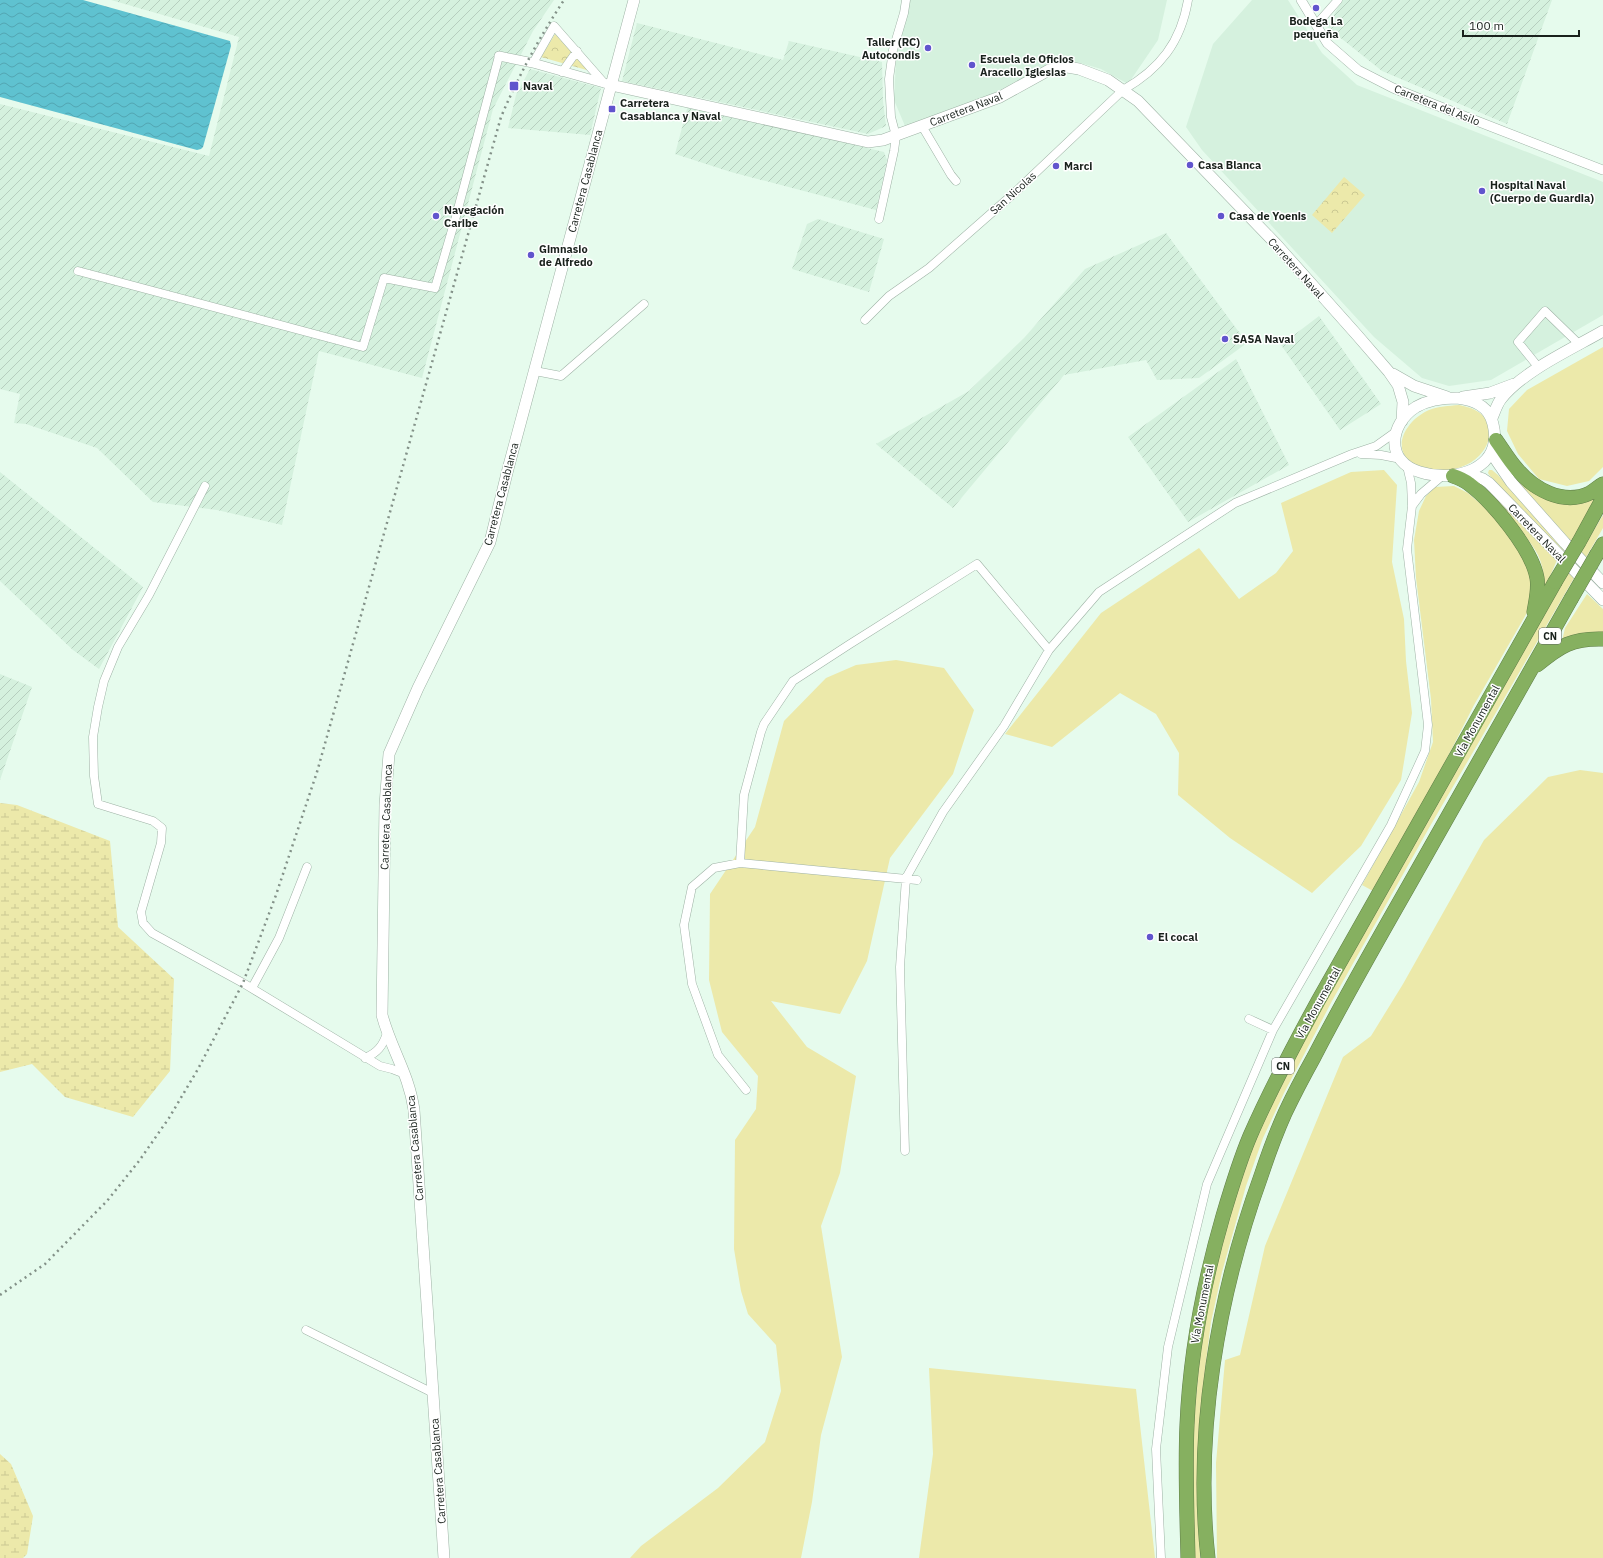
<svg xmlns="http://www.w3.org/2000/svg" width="1603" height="1558" font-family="'IBM Plex Sans',sans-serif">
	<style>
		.built { fill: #d5f1de }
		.industrial { fill: url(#industrial-furrows) }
		.green { fill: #ece9aa }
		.wetland { fill: url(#wetland-marsh) }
		.park { fill: url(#park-crowns) }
		.water { fill: url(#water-waves) }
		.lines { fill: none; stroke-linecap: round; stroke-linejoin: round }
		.minor-casing { stroke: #9eb2a5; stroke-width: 9 }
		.tertiary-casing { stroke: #9eb2a5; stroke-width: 10 }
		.secondary-casing { stroke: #9eb2a5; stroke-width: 12 }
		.motorway-casing { stroke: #607e48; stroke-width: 15 }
		.minor { stroke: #fff; stroke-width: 8 }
		.tertiary { stroke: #fff; stroke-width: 9 }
		.secondary { stroke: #fff; stroke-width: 11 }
		.motorway { stroke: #86b060; stroke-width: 14 }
		.rail { stroke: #839188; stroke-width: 2.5; stroke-dasharray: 2 4; stroke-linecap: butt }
		.motorway-bridge-casing { stroke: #607e48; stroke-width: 15; stroke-linecap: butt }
		.motorway-bridge { stroke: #86b060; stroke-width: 14 }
		.poi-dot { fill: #6154cd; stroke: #fff; stroke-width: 1.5 }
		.labels { text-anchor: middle; stroke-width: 3; stroke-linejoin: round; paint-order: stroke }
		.shield { fill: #fff; stroke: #5e6460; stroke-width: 1 }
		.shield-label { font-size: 10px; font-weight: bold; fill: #19211c }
		.poi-label { font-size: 11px; font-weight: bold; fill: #19211c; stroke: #fff; text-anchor: start }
		.street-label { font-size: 11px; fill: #19211c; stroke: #fff }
	</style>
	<defs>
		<pattern id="industrial-furrows" width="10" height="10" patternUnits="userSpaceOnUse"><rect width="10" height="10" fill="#d5f1de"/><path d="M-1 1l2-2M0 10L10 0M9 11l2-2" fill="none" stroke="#b6cebe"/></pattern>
		<pattern id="wetland-marsh" width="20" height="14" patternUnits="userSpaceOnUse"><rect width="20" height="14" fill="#ece9aa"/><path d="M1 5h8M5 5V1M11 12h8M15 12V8" fill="none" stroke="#cac892"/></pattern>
		<pattern id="park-crowns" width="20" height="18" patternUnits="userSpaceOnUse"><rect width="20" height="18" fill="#ece9aa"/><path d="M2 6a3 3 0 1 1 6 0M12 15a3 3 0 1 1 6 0" fill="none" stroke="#cac892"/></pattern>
		<pattern id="water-waves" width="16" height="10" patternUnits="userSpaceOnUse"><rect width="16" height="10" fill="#5fc2d0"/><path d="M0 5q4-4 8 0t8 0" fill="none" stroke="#52a6b2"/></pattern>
	</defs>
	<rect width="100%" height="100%" fill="#e6fbed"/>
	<path class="built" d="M 910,0 L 1167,0 L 1158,40 L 1128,84 L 1101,69 L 1077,62 L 1056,61 L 984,98 L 905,126 L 894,100 L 896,59 Z
		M 1252,0 L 1288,0 L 1322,53 L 1357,85 L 1603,182 L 1603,315 L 1491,380 L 1449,386 L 1422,378 L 1374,337 L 1202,150 L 1186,127 L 1213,44 Z"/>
	<path class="industrial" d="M 111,0 L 554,0 L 533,31 L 493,109 L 422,378 L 319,351 L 282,525 L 217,510 L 153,502 L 97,448 L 26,424 L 14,423 L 20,394 L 0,389 L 0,104 L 209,156 L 239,37 Z
		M 1342,0 L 1552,0 L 1507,124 L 1382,71 L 1327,27 Z
		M 637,23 L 783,60 L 789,41 L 882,62 L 883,101 L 886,126 L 868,134 L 622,81 Z
		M 530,69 L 601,88 L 590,135 L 508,128 L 516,95 Z
		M 688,105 L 884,152 L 887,160 L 876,210 L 731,172 L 675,154 Z
		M 818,219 L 884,239 L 869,292 L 792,269 L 807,224 Z
		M 1166,233 L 1247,343 L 1199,378 L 1157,380 L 1146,360 L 1064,375 L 953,508 L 876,444 L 969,391 L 1024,338 L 1085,269 Z
		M 1319,316 L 1381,404 L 1340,430 L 1281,345 Z
		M 1236,359 L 1289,465 L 1188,522 L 1128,437 Z
		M 0,472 L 143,587 L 99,669 L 73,650 L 0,581 Z
		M 0,674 L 32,687 L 0,780 Z"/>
	<path class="green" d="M 1603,347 L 1603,467 L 1589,481 L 1567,486 L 1539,479 L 1518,454 L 1507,431 L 1509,409 L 1527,390 Z
		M 1459,405 C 1463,406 1469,407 1473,409 C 1502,422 1489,455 1466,465 C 1455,470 1445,471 1433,470 C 1427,469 1421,468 1416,466 C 1388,450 1406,420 1429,410 C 1439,406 1448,406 1459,405 Z
		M 1384,470 L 1397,485 L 1392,562 L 1404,619 L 1406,661 L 1412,713 L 1401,780 L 1361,846 L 1312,893 L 1230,838 L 1178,795 L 1179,753 L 1156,714 L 1120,693 L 1052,747 L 1005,734 L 1101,613 L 1199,548 L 1239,599 L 1276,573 L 1293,551 L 1281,503 L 1351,472 Z
		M 1489,470 L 1492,470 L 1498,475 L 1565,549 L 1562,553 L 1490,476 L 1488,473 Z
		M 1512,477 L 1539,493 L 1598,493 L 1597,503 L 1571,541 Z
		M 1454,486 L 1468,493 L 1498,519 L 1523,549 L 1535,588 L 1528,611 L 1474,705 L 1438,776 L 1373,891 L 1362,885 L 1419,782 L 1433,742 L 1431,699 L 1416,578 L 1414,540 L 1419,511 L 1426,496 L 1435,487 Z
		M 1477,486 L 1484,488 L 1492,493 L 1557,560 L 1542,595 C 1545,582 1544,567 1538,555 C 1527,533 1495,505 1477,486 Z
		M 1603,515 L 1603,528 L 1429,828 L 1332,1001 L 1284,1093 L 1263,1138 L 1246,1186 L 1222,1272 L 1211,1322 L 1205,1370 L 1200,1439 L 1199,1495 L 1200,1558 L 1192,1558 L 1192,1439 L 1203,1322 L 1214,1272 L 1238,1186 L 1255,1139 L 1276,1094 L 1324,1001 L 1564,580 Z
		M 1587,594 L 1603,609 L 1603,636 L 1562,641 L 1565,628 Z
		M 896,660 L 944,668 L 974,710 L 953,774 L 890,858 L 867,961 L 840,1014 L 771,1001 L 807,1047 L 856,1076 L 840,1173 L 821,1226 L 842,1357 L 821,1435 L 812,1502 L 801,1558 L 630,1558 L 641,1546 L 718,1488 L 765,1442 L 781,1391 L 776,1345 L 748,1314 L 741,1291 L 734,1249 L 735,1140 L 756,1109 L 758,1076 L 722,1032 L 709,980 L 710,894 L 755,827 L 784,721 L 826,678 L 856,665 Z
		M 1580,770 L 1603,773 L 1603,1558 L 1217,1558 L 1216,1463 L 1225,1360 L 1240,1355 L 1265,1246 L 1343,1057 L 1371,1036 L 1403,984 L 1484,840 L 1548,777 Z
		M 929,1368 L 1136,1389 L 1155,1558 L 919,1558 L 933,1454 Z"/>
	<path class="wetland" d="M 0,803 L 17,805 L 110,841 L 118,927 L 174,979 L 170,1071 L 133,1117 L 65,1097 L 32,1064 L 0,1072 Z
		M 0,1454 L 11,1464 L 33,1516 L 27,1554 L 23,1558 L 0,1558 Z"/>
	<path class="park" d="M 555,34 L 590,71 L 541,57 Z
		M 1344,177 L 1365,195 L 1332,233 L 1312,215 Z"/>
	<path class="water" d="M 0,0 L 83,0 L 230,41 L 231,46 L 203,147 L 201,149 L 197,150 L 0,97 Z"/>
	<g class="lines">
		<g class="minor-casing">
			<path id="minor" d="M 1316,25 L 1338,0
				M 533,63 L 554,26 L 604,83
				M 562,72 L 577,51
				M 922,126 L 951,175 L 956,181
				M 879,219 L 894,151 L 896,136 L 891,117 L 889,79 L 893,50 L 904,13 L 906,0
				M 78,271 L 363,347 L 384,278 L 435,288 L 455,220 L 499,56
				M 865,320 L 889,296 L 929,268 L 1012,195 L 1123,90 C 1160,69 1181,42 1188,0
				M 1539,368 L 1518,342 L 1545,311 L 1580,345
				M 535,371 L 561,376 L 644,304
				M 1361,454 L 1381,455 L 1401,459
				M 205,486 L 149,595 L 118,647 L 104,681 L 98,707 L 93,737 L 94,776 L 98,804 L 153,821 L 162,828 L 161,843 L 141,912 L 143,923 L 152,933 L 243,983 L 380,1066 L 392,1069 L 405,1074
				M 1412,506 L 1421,494 L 1442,476
				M 740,863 L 744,795 L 761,732 L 764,724 L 793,681 L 850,644 L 977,564 L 1049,650
				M 252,988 L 279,938 L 307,867
				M 1249,1019 L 1273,1030
				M 365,1058 C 377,1053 383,1046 387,1033
				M 746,1090 L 718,1055 L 692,984 L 684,925 L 692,887 L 714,868 L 740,863 L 917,880
				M 905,1151 L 900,967 L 906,878 L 943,812 L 1004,726 L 1049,650 L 1099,592 L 1235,503 L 1352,454 L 1376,446 L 1397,431
				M 306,1330 L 433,1393
				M 1161,1558 L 1156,1449 L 1168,1347 L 1207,1184 L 1273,1030 L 1391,825 L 1425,751 L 1428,725 L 1407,549 L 1412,506 L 1411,483 L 1407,466"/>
		</g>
		<g class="tertiary-casing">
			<path id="tertiary" d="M 1301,0 L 1327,43 L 1358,70 L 1393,88 L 1433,104 L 1603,170
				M 499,56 L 533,63 L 611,85"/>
		</g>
		<g class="secondary-casing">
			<path id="secondary" d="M 611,85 L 868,142 L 883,140 L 1000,97 L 1049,70 L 1067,67 L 1079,69 L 1108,80 L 1138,101 L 1276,244 L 1357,335 L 1389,372 L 1398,385 L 1403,402 L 1402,421
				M 1393,374 L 1414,386 L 1447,397
				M 1463,397 L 1490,393 L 1514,384
				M 1457,398 C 1474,400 1489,406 1493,424 C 1504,469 1455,483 1420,472 C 1385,462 1389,424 1416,407 C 1428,400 1443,398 1457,398 Z
				M 1492,418 C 1495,411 1497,404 1501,399 C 1523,371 1572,349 1603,331
				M 1494,446 L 1496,460 L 1511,482 L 1565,543 L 1603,583
				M 1466,473 L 1483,479 L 1489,483 L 1603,600
				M 444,1558 L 414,1110 C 409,1074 391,1049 382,1015 L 385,805 L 389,754 L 418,688 L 490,542 L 508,469 L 634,0"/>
		</g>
		<g class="motorway-casing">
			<path id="motorway" d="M 1496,440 C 1503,450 1509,460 1516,468 C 1533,489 1563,506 1590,493 C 1595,490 1599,486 1603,484
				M 1453,476 C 1459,478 1464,480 1469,484 C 1492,501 1532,549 1537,578 C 1539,589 1536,600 1534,612
				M 1579,542 L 1603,498
				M 1597,554 L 1603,544
				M 1537,665 C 1560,646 1572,638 1603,639
				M 1188,1558 C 1187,1514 1185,1469 1187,1425 C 1190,1354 1203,1285 1223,1216 C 1231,1189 1239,1162 1250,1136 C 1270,1090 1294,1045 1318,1001 L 1555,582
				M 1208,1558 C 1194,1432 1218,1295 1261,1176 C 1268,1155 1276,1133 1285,1113 C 1294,1094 1304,1075 1314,1057 C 1344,999 1376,943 1408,887 C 1462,791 1516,695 1571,599"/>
		</g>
		<use href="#minor" class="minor"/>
		<use href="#tertiary" class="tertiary"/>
		<use href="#secondary" class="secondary"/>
		<use href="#motorway" class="motorway"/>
		<path class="rail" d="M 0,1295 L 45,1264 L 107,1201 L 139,1161 L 169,1118 L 198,1069 L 243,983 L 276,895 L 317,772 L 501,117 C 519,75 539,38 564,0"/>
		<g class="motorway-bridge-casing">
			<path id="motorway-bridge" d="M 1555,582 L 1579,542
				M 1571,599 L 1597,554"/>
		</g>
		<use href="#motorway-bridge" class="motorway-bridge"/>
	</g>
	<g class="poi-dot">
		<circle cx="1316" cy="8" r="4"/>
		<circle cx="928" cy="48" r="4"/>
		<circle cx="972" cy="65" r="4"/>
		<rect x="509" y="81" width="10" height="10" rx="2"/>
		<rect x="608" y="105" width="8" height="8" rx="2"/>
		<circle cx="1190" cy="165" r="4"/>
		<circle cx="1056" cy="166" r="4"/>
		<circle cx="1482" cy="191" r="4"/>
		<circle cx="436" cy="216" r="4"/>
		<circle cx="1221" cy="216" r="4"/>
		<circle cx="531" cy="255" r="4"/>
		<circle cx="1225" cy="339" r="4"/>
		<circle cx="1150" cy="937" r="4"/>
	</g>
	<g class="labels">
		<g class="shield">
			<rect x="1539" y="628" width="22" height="16" rx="3"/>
			<rect x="1272" y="1058" width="22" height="16" rx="3"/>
		</g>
		<g class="shield-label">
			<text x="1550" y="640">CN</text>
			<text x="1283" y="1070">CN</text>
		</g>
		<g class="poi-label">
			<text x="1316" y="25" text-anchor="middle">Bodega La<tspan x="1316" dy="13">pequeña</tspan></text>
			<text x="920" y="46" text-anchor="end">Taller (RC)<tspan x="920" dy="13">Autocondis</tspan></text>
			<text x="980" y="63">Escuela de Oficios<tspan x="980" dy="13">Aracelio Iglesias</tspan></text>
			<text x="523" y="90">Naval</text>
			<text x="620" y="107">Carretera<tspan x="620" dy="13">Casablanca y Naval</tspan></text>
			<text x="1198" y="169">Casa Blanca</text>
			<text x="1064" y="170">Marci</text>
			<text x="1490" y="189">Hospital Naval<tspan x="1490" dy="13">(Cuerpo de Guardia)</tspan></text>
			<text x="444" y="214">Navegación<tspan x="444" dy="13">Caribe</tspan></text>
			<text x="1229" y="220">Casa de Yoenis</text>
			<text x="539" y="253">Gimnasio<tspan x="539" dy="13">de Alfredo</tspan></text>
			<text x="1233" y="343">SASA Naval</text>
			<text x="1158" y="941">El cocal</text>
		</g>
		<g class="street-label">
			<text transform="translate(1437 105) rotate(22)" y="4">Carretera del Asilo</text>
			<text transform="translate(966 109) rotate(-21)" y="4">Carretera Naval</text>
			<text transform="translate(585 181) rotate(-75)" y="4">Carretera Casablanca</text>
			<text transform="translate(1013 193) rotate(-42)" y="4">San Nicolas</text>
			<text transform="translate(1296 268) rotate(48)" y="4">Carretera Naval</text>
			<text transform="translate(501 494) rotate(-75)" y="4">Carretera Casablanca</text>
			<text transform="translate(1537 533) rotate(46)" y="4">Carretera Naval</text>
			<text transform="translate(1477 721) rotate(-61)" y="4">Vía Monumental</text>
			<text transform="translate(386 817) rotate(-88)" y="4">Carretera Casablanca</text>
			<text transform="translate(1318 1003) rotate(-61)" y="4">Vía Monumental</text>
			<text transform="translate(415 1148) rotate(-95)" y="4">Carretera Casablanca</text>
			<text transform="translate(1202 1304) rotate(-79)" y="4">Vía Monumental</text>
			<text transform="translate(438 1471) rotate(-94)" y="4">Carretera Casablanca</text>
		</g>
	</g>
	<path d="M1463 30v6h116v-6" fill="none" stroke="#19211c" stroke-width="2"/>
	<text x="1469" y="30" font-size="12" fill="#19211c" stroke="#ffffff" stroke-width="3" paint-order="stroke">100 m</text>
</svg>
